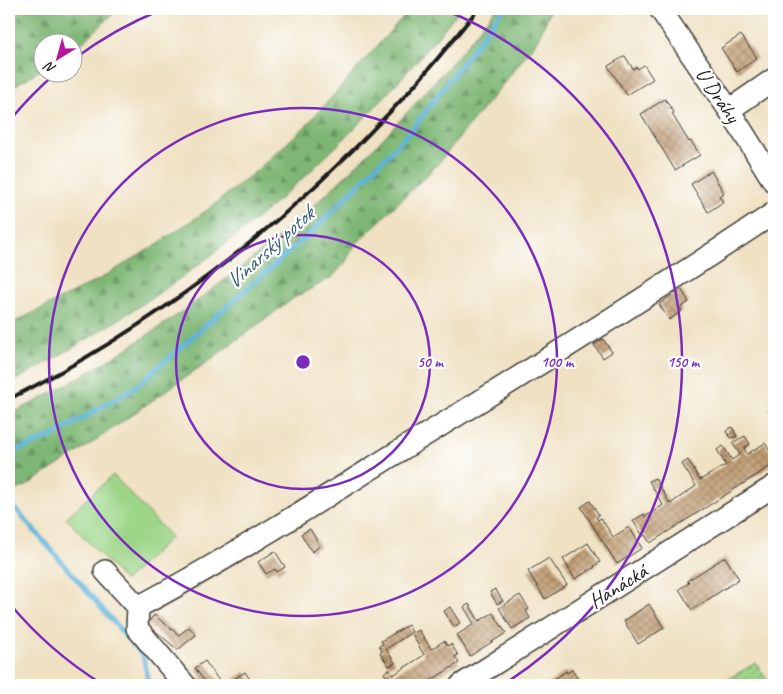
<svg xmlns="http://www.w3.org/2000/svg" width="783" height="694" font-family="Caveat,sans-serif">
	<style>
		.forest { fill: url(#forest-firs); stroke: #4d6a48 }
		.park { fill: #9ed689; stroke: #5d7952 }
		.garden { fill: url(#garden-furrows); stroke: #5d7952 }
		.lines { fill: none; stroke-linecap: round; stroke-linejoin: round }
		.stream { stroke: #5ab2d8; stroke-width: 5 }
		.building { fill: url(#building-cross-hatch) }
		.minor-casing { stroke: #3c3a35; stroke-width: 24 }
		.minor { stroke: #fff; stroke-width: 21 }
		.rail { stroke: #1c1c1c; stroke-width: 4 }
		.ring { fill: none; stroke: #7b2cbf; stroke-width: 2.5 }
		.labels { text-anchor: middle; stroke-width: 4.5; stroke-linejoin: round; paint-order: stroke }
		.street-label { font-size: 21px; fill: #1c1c1c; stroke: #fff }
		.water-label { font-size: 22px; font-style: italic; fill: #386071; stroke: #fff }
		.centre { fill: #7b2cbf; stroke: #fff; stroke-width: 2.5 }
		.ring-label { font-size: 15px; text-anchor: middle; font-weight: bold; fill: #7b2cbf; stroke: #fff; stroke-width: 4.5; stroke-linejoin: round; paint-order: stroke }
	</style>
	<defs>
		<pattern id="forest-firs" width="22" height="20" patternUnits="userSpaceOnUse" patternTransform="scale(1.25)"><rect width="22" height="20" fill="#7eb775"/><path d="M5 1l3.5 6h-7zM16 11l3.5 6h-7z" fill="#66945f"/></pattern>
		<pattern id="garden-furrows" width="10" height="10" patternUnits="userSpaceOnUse" patternTransform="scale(1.25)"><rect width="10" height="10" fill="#9ed689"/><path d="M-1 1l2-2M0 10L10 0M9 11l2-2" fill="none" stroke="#88b776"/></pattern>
		<pattern id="building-cross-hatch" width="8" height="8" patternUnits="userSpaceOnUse" patternTransform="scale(1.25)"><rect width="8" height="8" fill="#c29f76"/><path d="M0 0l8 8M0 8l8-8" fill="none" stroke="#9d8160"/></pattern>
	</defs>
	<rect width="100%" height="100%" fill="#fff"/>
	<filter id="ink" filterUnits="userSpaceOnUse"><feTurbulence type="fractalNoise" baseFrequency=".02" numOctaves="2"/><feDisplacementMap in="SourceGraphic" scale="10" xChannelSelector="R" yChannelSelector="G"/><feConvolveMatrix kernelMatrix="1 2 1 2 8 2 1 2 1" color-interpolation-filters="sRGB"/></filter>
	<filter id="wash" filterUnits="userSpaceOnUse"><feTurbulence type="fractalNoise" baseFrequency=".0096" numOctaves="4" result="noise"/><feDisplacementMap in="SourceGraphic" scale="20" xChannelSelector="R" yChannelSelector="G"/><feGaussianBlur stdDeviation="1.12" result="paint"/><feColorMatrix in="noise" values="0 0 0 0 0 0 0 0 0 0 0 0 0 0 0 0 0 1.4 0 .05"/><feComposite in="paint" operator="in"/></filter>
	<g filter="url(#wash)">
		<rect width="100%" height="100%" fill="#efe1c2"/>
		<path class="forest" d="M 9,9 L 119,9 L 73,51 L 72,42 L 42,42 L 42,69 L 9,89 Z
			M 410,9 L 460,9 C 380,109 289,199 186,274 C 130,315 70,350 9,384 L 9,325 L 100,279 L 151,248 L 206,211 L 256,171 L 306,126 Z
			M 495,9 L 551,9 L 538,39 L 508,78 L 436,166 L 355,245 L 345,263 L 331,278 L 294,298 L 207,362 L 89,445 L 26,486 L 9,493 L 9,415 C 169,336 313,221 430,87 C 453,62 475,36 495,9 Z"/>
		<path class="park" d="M 113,475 L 171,537 L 125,581 L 66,518 Z"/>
		<path class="garden" d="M 756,663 L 770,685 L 717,685 Z"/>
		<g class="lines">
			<path class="stream" d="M 9,454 L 53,436 L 137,386 L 315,229 L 411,131 L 503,9
				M 9,501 L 143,656 L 149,685"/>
		</g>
		<g id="blocks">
			<path class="building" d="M 741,35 L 757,58 L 737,72 L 721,48 Z
				M 625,56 L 633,69 L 637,67 L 638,69 L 644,65 L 653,79 L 627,95 L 608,66 Z
				M 665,99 L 674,113 L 672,114 L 689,142 L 691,141 L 700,155 L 675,170 L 641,114 Z
				M 711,171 L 724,193 L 719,196 L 723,202 L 708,212 L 691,184 Z
				M 681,289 L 689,302 L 680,308 L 682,311 L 669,320 L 659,304 Z
				M 603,339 L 612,352 L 603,358 L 594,345 Z
				M 774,406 L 774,418 L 769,409 Z
				M 732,427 L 737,436 L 731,438 L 726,431 Z
				M 745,436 L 750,444 L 744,448 L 747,454 L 765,443 L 774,458 L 774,464 L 650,543 L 645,535 L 643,536 L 633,521 L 644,514 L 645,517 L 663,505 L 649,481 L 655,478 L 670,504 L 696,486 L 682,464 L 688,460 L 700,480 L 726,465 L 717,450 L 723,446 L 732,460 L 740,454 L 732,443 Z
				M 590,501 L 599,515 L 596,517 L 598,520 L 601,518 L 613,537 L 629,527 L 642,548 L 617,564 L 581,507 Z
				M 310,529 L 320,546 L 312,552 L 301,534 Z
				M 588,543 L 600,562 L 594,566 L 595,567 L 575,579 L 563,559 Z
				M 275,551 L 285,567 L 277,572 L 275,569 L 266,574 L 258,562 Z
				M 725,557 L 739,579 L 692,610 L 679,589 L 689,583 L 687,581 Z
				M 549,558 L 567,585 L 545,599 L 528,571 Z
				M 495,589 L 503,601 L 497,604 L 490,592 Z
				M 520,595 L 529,609 L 526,611 L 530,618 L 512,629 L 499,608 Z
				M 469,604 L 479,621 L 493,613 L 506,633 L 470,656 L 457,635 L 474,624 L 464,607 Z
				M 649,604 L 664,628 L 638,644 L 624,621 Z
				M 450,607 L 460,623 L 454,627 L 444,611 Z
				M 154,615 L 179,635 L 189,627 L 196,635 L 187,642 L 178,650 L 147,624 Z
				M 408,625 L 412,632 L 386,649 L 395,663 L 389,666 L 380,653 L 382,651 L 379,646 L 383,644 L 381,641 Z
				M 419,630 L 431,649 L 444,641 L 448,646 L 451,644 L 458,655 L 455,657 L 459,663 L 423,685 L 384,685 L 383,682 L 388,679 L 384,673 L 389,669 L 393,675 L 424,655 L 412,634 Z
				M 205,661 L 222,685 L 207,685 L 195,668 Z
				M 572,670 L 582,685 L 547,685 L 547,684 L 566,671 L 567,673 Z
				M 245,672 L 251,681 L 247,683 L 248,685 L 225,685 Z
				M 353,680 L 357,685 L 348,685 L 347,684 Z"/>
		</g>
	</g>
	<g filter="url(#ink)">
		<use href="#blocks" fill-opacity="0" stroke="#3c3a35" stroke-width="1"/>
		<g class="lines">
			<g class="minor-casing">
				<path id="minor" d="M 660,9 L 729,110 L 774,182
					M 729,110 L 774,79
					M 105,571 L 138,607
					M 138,607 C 234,556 325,497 417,440 C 537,366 657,291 774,213
					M 138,607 L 137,628 L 185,685
					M 461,685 L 774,486"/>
			</g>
			<use href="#minor" class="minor"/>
			<path class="rail" d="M 9,399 C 151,329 281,228 390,112 C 421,80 450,44 478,9"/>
		</g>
	</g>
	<g class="ring">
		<circle cx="303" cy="362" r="127"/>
		<circle cx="303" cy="362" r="254"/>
		<path d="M102 684A380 380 0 0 1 10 604M10 120A380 380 0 0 1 56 73M74 59A380 380 0 0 1 161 10M445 10A380 380 0 0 1 504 684"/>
	</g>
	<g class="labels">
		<g class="street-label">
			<text transform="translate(718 95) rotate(56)" y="7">U Dráhy</text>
			<text transform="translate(618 586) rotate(-32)" y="7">Hanácká</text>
		</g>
		<g class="water-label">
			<text transform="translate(269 247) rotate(-42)" y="8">Vinarský potok</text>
		</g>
	</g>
	<circle cx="303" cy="362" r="8" class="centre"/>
	<g class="ring-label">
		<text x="430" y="367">50 m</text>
		<text x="557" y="367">100 m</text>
		<text x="683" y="367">150 m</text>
	</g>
	<rect width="783" height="694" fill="none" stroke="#fff" stroke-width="30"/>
	<g transform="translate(58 58) rotate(217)"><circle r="24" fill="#ffffff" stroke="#a4a4a4"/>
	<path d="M0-4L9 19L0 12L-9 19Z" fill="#b5179e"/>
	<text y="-8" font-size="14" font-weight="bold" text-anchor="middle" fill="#1c1c1c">N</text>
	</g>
</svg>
